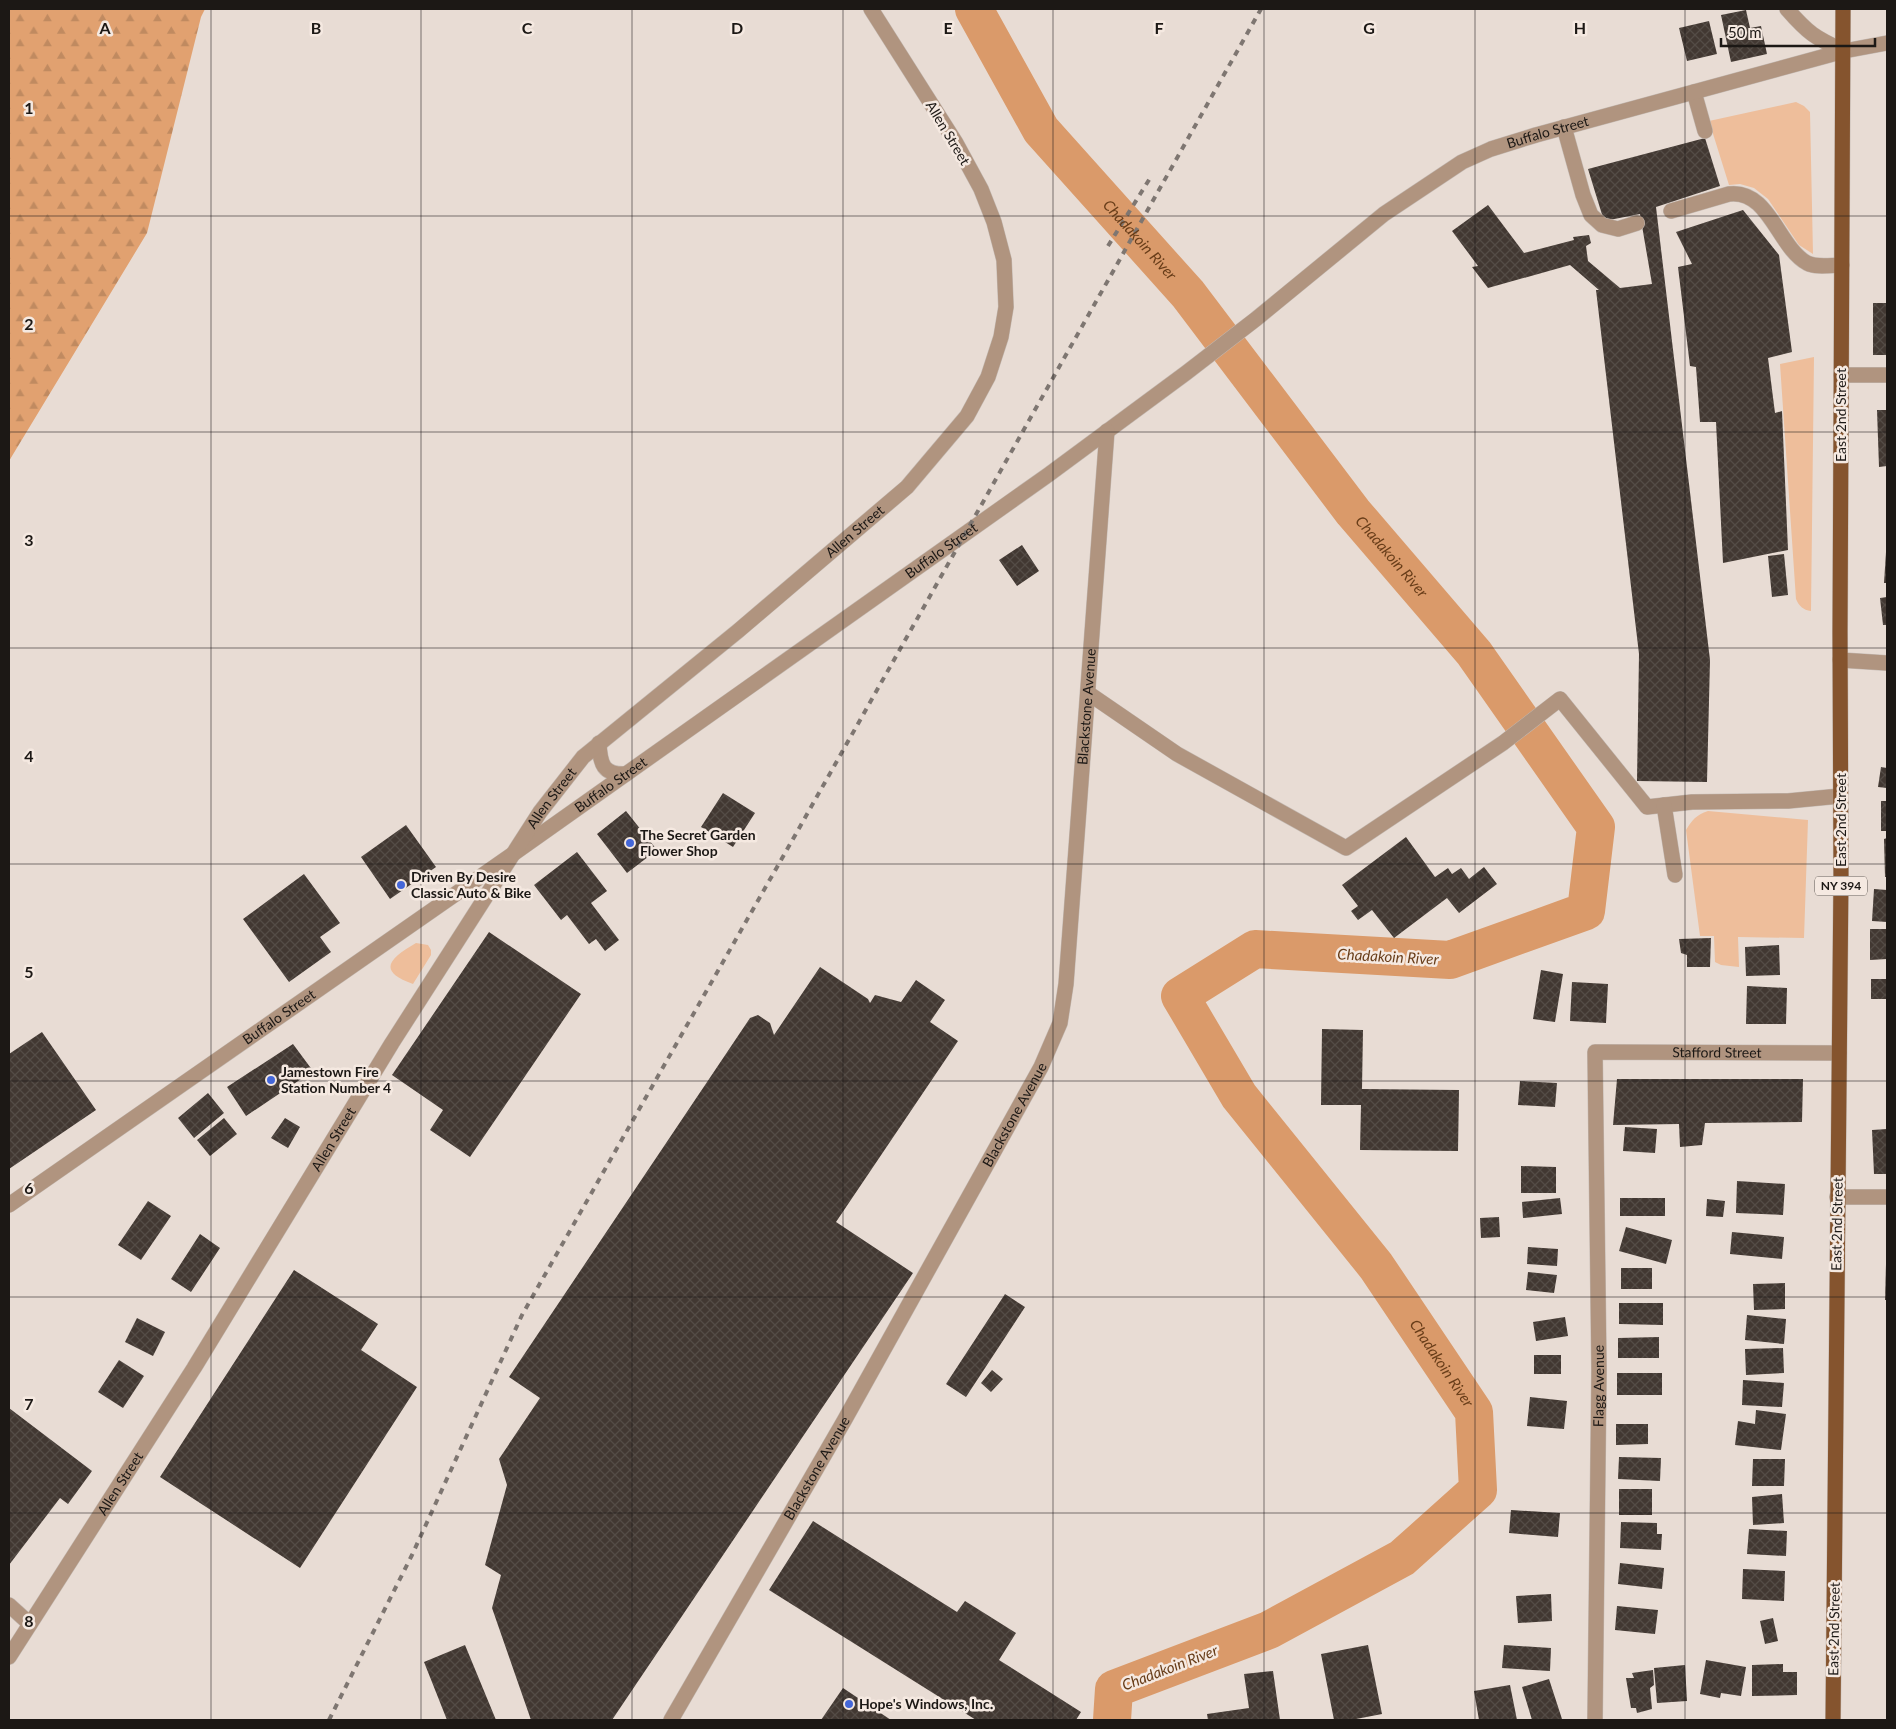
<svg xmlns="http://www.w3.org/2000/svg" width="1896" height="1729" font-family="Lato,sans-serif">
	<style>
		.grass { fill: #eebe9b }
		.forest { fill: url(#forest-firs) }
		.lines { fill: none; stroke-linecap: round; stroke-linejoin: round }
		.river { stroke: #da9a6a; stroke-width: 38 }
		.building { fill: url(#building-cross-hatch) }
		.minor-casing { stroke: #c3b9b2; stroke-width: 16 }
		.major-casing { stroke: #c3b9b2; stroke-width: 16 }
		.minor { stroke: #b0947f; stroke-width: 15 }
		.major { stroke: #85542e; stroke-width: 15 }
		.rail { stroke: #7e7671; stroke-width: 4; stroke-dasharray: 6 6; stroke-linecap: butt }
		.grid { fill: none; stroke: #1c1815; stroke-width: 1; stroke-opacity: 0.55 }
		.poi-dot { fill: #4467d9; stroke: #f5e9e1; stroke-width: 2 }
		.labels { text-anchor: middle; stroke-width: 5; stroke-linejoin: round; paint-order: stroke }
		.shield { fill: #f5e9e1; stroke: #5d5752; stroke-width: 1 }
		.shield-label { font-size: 12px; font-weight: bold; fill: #1c1815 }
		.street-label { font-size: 14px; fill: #1c1815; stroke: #f5e9e1 }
		.poi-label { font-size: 14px; font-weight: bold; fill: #1c1815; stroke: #f5e9e1; text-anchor: start }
		.water-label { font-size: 15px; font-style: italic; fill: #683d19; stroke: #f5e9e1 }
		.grid-label { font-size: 16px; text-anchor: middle; font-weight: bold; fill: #1c1815; stroke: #f5e9e1; stroke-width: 5; stroke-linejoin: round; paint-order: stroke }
	</style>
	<defs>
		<pattern id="forest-firs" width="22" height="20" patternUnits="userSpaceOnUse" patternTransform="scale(1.25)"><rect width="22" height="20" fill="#e1a170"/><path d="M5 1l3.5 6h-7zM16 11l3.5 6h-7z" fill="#c08a60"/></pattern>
		<pattern id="building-cross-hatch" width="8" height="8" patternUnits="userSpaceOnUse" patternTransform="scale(1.25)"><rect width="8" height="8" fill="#423832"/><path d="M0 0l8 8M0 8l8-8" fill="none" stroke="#544c46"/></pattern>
	</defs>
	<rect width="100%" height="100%" fill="#e8dcd4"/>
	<path class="grass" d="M 1796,102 L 1804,106 L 1810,112 L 1813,254 L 1799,245 L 1768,199 L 1754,188 L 1740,184 L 1729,185 L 1709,121 Z
		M 1814,357 L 1811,611 C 1803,610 1799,606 1796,599 L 1780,364 Z
		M 1708,811 L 1808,820 L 1804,938 L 1738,937 L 1739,967 L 1721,965 L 1715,962 L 1714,936 L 1700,936 L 1686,830 C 1692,820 1696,815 1708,811 Z
		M 416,943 L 428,945 L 431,950 L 431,955 L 413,984 C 376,971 390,958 416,943 Z"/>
	<path class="forest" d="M 9,9 L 205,9 L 201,17 L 147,233 L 9,461 Z"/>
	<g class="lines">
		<path class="river" id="s1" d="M 974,9 L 1041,130 L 1188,294 L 1353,512 L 1474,653 L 1596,827 L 1586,911 L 1450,960 L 1255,949 L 1180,996 L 1239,1096 L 1376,1266 L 1474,1412 L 1478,1490 L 1402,1558 L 1269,1630 L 1114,1689 L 1112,1720"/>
	</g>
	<path class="building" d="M 1746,10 L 1750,28 L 1761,26 L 1767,54 L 1731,62 L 1721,15 Z
		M 1709,21 L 1717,54 L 1687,61 L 1679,28 Z
		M 1705,138 L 1720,186 L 1656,207 L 1710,660 L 1707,782 L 1637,781 L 1639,654 L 1596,290 L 1599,290 L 1570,265 L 1488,288 L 1472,267 L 1478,266 L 1452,231 L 1488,205 L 1524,253 L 1574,240 L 1573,237 L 1589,235 L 1591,243 L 1586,246 L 1588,261 L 1620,288 L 1652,284 L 1640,214 L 1604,221 L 1588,169 Z
		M 1743,210 L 1779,255 L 1792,352 L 1768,358 L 1775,413 L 1782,411 L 1788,550 L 1723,563 L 1716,422 L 1700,422 L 1696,367 L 1690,366 L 1678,267 L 1692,264 L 1676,232 Z
		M 1873,303 L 1887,303 L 1887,355 L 1873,355 Z
		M 1877,410 L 1887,410 L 1887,466 L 1879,467 Z
		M 1022,545 L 1039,571 L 1017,586 L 999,560 Z
		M 1886,552 L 1887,552 L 1887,583 L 1884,583 Z
		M 1784,554 L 1788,595 L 1772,597 L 1768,556 Z
		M 1887,597 L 1887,625 L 1883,625 L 1880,598 Z
		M 1881,767 L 1887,768 L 1887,788 L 1878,787 Z
		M 723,793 L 755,813 L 733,847 L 701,827 Z
		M 1881,801 L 1887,801 L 1887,831 L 1881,831 Z
		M 626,811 L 657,850 L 627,873 L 597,834 Z
		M 406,825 L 436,867 L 390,899 L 361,857 Z
		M 1406,837 L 1435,877 L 1448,868 L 1452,874 L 1461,868 L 1469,879 L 1484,867 L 1497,884 L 1459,913 L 1447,898 L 1394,938 L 1372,910 L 1358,920 L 1351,911 L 1358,906 L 1342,885 Z
		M 1887,838 L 1887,877 L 1885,877 L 1884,839 Z
		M 577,852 L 607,891 L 591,903 L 619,940 L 605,951 L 596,939 L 589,944 L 567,915 L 561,920 L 534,885 Z
		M 304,874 L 340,923 L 320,937 L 331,952 L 289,982 L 243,919 Z
		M 1874,889 L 1887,890 L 1887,922 L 1872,921 Z
		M 1870,929 L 1887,929 L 1887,959 L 1870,960 Z
		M 489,932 L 581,994 L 470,1157 L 430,1130 L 443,1110 L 392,1075 Z
		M 1711,938 L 1710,967 L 1687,967 L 1687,955 L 1681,953 L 1679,939 Z
		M 1779,945 L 1780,975 L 1746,976 L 1745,947 Z
		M 820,967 L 868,999 L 870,1003 L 875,995 L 901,1002 L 916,980 L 945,1000 L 930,1022 L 958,1041 L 836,1222 L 913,1273 L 612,1720 L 531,1720 L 492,1608 L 501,1575 L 485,1565 L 507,1485 L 499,1459 L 540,1398 L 509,1377 L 750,1018 L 758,1015 L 770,1023 L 774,1035 Z
		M 1541,970 L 1563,974 L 1555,1022 L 1533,1019 Z
		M 1871,979 L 1887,979 L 1887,999 L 1871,999 Z
		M 1572,982 L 1608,984 L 1606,1023 L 1570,1021 Z
		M 1747,986 L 1787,988 L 1786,1024 L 1746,1024 Z
		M 1322,1029 L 1363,1030 L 1362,1089 L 1459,1090 L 1458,1151 L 1360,1150 L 1361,1105 L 1321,1105 Z
		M 42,1032 L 96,1110 L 9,1169 L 9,1054 Z
		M 293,1044 L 313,1071 L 246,1116 L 227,1087 Z
		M 1617,1079 L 1803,1079 L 1802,1122 L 1705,1123 L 1702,1145 L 1680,1147 L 1679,1124 L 1613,1125 Z
		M 1520,1081 L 1557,1083 L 1555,1107 L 1518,1105 Z
		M 208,1093 L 224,1113 L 194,1138 L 178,1118 Z
		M 224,1118 L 237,1134 L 210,1156 L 197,1140 Z
		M 285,1118 L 300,1127 L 288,1148 L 271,1138 Z
		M 1625,1127 L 1657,1129 L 1655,1153 L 1623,1151 Z
		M 1887,1129 L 1887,1174 L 1874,1174 L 1872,1130 Z
		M 1521,1166 L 1556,1167 L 1556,1193 L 1521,1193 Z
		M 1737,1181 L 1785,1184 L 1783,1215 L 1736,1213 Z
		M 1560,1198 L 1562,1214 L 1523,1218 L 1522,1202 Z
		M 1620,1198 L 1665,1198 L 1665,1216 L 1620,1216 Z
		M 1707,1199 L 1725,1201 L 1723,1217 L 1706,1216 Z
		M 148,1201 L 171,1216 L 141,1260 L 118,1245 Z
		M 1499,1217 L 1500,1237 L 1481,1238 L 1480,1218 Z
		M 1626,1227 L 1672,1240 L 1666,1264 L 1619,1251 Z
		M 1732,1232 L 1784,1237 L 1782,1259 L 1730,1254 Z
		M 200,1234 L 220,1248 L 191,1292 L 171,1279 Z
		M 1528,1247 L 1558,1249 L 1557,1266 L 1527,1264 Z
		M 1886,1264 L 1887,1264 L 1887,1300 L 1885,1300 Z
		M 1621,1268 L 1652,1268 L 1652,1289 L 1621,1289 Z
		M 294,1270 L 378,1324 L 361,1350 L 417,1387 L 300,1568 L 160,1477 Z
		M 1528,1272 L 1557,1275 L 1554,1293 L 1526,1290 Z
		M 1785,1283 L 1785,1309 L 1754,1310 L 1753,1284 Z
		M 1005,1294 L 1025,1307 L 966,1397 L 946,1384 Z
		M 1619,1303 L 1663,1303 L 1663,1325 L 1619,1324 Z
		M 1747,1315 L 1786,1319 L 1784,1344 L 1745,1340 Z
		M 1565,1317 L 1568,1336 L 1536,1341 L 1533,1322 Z
		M 137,1318 L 165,1332 L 153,1356 L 125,1342 Z
		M 1659,1337 L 1659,1358 L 1618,1358 L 1618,1338 Z
		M 1783,1348 L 1784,1373 L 1746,1375 L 1745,1349 Z
		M 1534,1355 L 1561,1355 L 1561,1374 L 1534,1374 Z
		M 119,1360 L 144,1376 L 123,1408 L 98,1392 Z
		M 992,1370 L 1003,1379 L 991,1392 L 981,1383 Z
		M 1617,1373 L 1662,1373 L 1662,1395 L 1617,1395 Z
		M 1743,1380 L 1784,1383 L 1782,1407 L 1742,1405 Z
		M 1530,1397 L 1567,1401 L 1564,1429 L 1527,1426 Z
		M 9,1408 L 92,1471 L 68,1504 L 60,1498 L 9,1565 Z
		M 1756,1410 L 1786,1414 L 1781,1450 L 1735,1445 L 1738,1421 L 1755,1424 Z
		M 1616,1424 L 1648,1424 L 1648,1444 L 1616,1445 Z
		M 1619,1457 L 1661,1458 L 1660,1481 L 1618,1479 Z
		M 1753,1459 L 1785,1459 L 1784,1486 L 1752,1486 Z
		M 1619,1489 L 1652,1489 L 1652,1515 L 1619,1515 Z
		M 1782,1494 L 1784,1523 L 1753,1525 L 1752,1497 Z
		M 1511,1510 L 1560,1513 L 1558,1537 L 1509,1533 Z
		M 813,1521 L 957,1612 L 965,1601 L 1016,1633 L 999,1660 L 1081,1712 L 1076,1720 L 976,1720 L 769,1590 Z
		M 1621,1522 L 1657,1523 L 1657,1534 L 1662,1534 L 1661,1550 L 1620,1548 Z
		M 1749,1529 L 1787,1531 L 1786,1556 L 1747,1554 Z
		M 1620,1563 L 1664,1568 L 1662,1589 L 1618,1584 Z
		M 1743,1569 L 1785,1571 L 1784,1601 L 1742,1599 Z
		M 1551,1594 L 1552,1621 L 1518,1623 L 1516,1596 Z
		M 1617,1606 L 1658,1610 L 1655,1634 L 1615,1630 Z
		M 1773,1618 L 1778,1641 L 1765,1644 L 1760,1621 Z
		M 465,1645 L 496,1720 L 447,1720 L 424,1662 Z
		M 1368,1645 L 1382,1714 L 1351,1720 L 1334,1720 L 1321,1654 Z
		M 1504,1645 L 1551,1648 L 1550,1671 L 1502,1668 Z
		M 1706,1660 L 1746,1667 L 1741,1696 L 1721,1693 L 1720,1698 L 1700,1694 Z
		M 1783,1664 L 1783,1672 L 1797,1672 L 1797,1695 L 1752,1696 L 1752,1665 Z
		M 1685,1665 L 1687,1701 L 1657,1703 L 1654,1668 Z
		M 1653,1670 L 1654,1685 L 1650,1688 L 1652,1709 L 1637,1713 L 1636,1708 L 1631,1708 L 1626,1678 L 1634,1678 L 1632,1673 Z
		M 1273,1671 L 1280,1720 L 1208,1720 L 1207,1714 L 1249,1708 L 1244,1674 Z
		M 1549,1679 L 1562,1719 L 1532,1720 L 1522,1687 Z
		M 1510,1685 L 1517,1720 L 1479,1720 L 1474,1691 Z
		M 843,1688 L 891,1720 L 821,1720 Z"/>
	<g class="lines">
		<g class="minor-casing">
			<g id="minor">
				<path d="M 1787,9 C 1808,33 1815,38 1844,51"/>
				<path d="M 1694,92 L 1705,131"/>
				<path d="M 1564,127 L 1583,195 L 1591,215 L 1602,225 L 1618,229 L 1637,223"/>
				<path d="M 1671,211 L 1729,194 C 1769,189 1778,247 1807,263 C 1817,268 1831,265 1842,265"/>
				<path d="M 1841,375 L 1887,375"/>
				<path d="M 1840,660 L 1887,663"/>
				<path d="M 1088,693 L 1177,754 L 1346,848 L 1503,743 L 1560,699 L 1647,807 L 1692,802 L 1788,801 L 1840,796"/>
				<path d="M 599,743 C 600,764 603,775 626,774"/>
				<path d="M 1664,805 L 1675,875"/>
				<path d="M 1837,1197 L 1887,1197"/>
				<path id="s2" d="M 9,1205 L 513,854 L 1048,475 L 1186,373 L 1256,319 L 1384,214 L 1462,162 L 1491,149 L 1536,135 L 1844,51 L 1887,43"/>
				<path d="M 9,1605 L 30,1624"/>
				<path id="s3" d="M 9,1657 L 194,1368 L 392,1043 L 540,812 L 583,757 L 738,631 L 907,487 L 967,416 L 988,377 L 1001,337 L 1006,307 L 1004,260 L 994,222 L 981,189 L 956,143 L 871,9"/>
				<path id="s4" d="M 671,1720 L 844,1421 L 1041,1067 L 1060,1023 L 1066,984 L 1107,431"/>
				<path id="s5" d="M 1595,1720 L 1599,1370 L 1595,1052 L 1839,1053"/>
			</g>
		</g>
		<g class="major-casing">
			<path id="major" d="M 1833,1720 L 1841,877 L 1840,632 L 1843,9"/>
		</g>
		<use href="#minor" class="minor"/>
		<use href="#major" class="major"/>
		<path class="rail" d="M 1108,246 L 1152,175
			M 329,1720 L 412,1555 L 522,1315 L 793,839 L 1261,9"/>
	</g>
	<path class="grid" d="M 211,9 L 211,1720M 421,9 L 421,1720M 632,9 L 632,1720M 843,9 L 843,1720M 1053,9 L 1053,1720M 1264,9 L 1264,1720M 1475,9 L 1475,1720M 1685,9 L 1685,1720M 9,216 L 1887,216M 9,432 L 1887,432M 9,648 L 1887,648M 9,864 L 1887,864M 9,1081 L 1887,1081M 9,1297 L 1887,1297M 9,1513 L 1887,1513"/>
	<g class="poi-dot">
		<circle cx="630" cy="843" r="5"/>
		<circle cx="401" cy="885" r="5"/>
		<circle cx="271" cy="1080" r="5"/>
		<circle cx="849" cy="1704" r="5"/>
	</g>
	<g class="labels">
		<rect class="shield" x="1815" y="876.5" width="52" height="19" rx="4"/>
		<g class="shield-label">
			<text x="1841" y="890">NY 394</text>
		</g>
		<g class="street-label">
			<text dy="5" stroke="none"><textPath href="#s2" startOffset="1880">Buffalo Street</textPath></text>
			<text transform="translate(948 133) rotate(59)" y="5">Allen Street</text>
			<text transform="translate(1841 415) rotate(-90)" y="5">East 2nd Street</text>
			<text dy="5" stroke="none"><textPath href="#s3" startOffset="1421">Allen Street</textPath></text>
			<text dy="5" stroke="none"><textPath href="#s2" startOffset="1139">Buffalo Street</textPath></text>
			<text dy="5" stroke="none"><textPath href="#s4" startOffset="1116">Blackstone Avenue</textPath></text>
			<text dy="5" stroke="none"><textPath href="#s2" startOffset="734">Buffalo Street</textPath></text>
			<text dy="5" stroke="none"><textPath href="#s3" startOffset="1016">Allen Street</textPath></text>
			<text transform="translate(1841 820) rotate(-90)" y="5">East 2nd Street</text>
			<text dy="5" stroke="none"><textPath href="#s2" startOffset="329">Buffalo Street</textPath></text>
			<text dy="5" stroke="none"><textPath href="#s5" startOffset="790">Stafford Street</textPath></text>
			<text dy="5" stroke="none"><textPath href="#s4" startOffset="696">Blackstone Avenue</textPath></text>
			<text dy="5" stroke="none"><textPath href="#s3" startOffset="611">Allen Street</textPath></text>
			<text transform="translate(1837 1224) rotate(-89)" y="5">East 2nd Street</text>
			<text dy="5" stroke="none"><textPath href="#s5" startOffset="334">Flagg Avenue</textPath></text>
			<text dy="5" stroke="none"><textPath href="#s4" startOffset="291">Blackstone Avenue</textPath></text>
			<text dy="5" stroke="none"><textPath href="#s3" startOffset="206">Allen Street</textPath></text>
			<text transform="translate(1834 1629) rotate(-89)" y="5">East 2nd Street</text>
		</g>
		<g class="poi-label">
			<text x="640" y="840">The Secret Garden<tspan x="640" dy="16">Flower Shop</tspan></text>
			<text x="411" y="882">Driven By Desire<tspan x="411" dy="16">Classic Auto &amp; Bike</tspan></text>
			<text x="281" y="1077">Jamestown Fire<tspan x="281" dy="16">Station Number 4</tspan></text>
			<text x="859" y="1709">Hope's Windows, Inc.</text>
		</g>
		<g class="water-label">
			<text dy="5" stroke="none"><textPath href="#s1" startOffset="286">Chadakoin River</textPath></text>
			<text dy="5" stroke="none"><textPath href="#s1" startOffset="691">Chadakoin River</textPath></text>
			<text transform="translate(1388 957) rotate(3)" y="5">Chadakoin River</text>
			<text dy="5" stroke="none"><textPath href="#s1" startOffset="1995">Chadakoin River</textPath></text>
			<text transform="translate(1170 1668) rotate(-21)" y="5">Chadakoin River</text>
		</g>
	</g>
	<g class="grid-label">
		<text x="105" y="34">A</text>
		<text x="316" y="34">B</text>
		<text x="527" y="34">C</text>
		<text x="737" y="34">D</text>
		<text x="948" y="34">E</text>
		<text x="1159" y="34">F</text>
		<text x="1369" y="34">G</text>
		<text x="1580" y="34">H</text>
		<text x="29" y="114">1</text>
		<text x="29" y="330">2</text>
		<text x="29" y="546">3</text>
		<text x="29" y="762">4</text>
		<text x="29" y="978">5</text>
		<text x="29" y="1194">6</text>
		<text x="29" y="1410">7</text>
		<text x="29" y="1627">8</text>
	</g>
	<rect width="1896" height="1729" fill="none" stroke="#1c1815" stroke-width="20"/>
	<path d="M1721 38v8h154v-8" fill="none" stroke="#1c1815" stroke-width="2.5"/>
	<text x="1728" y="38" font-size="15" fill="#1c1815" stroke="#f5e9e1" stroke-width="4" paint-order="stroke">50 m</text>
</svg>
